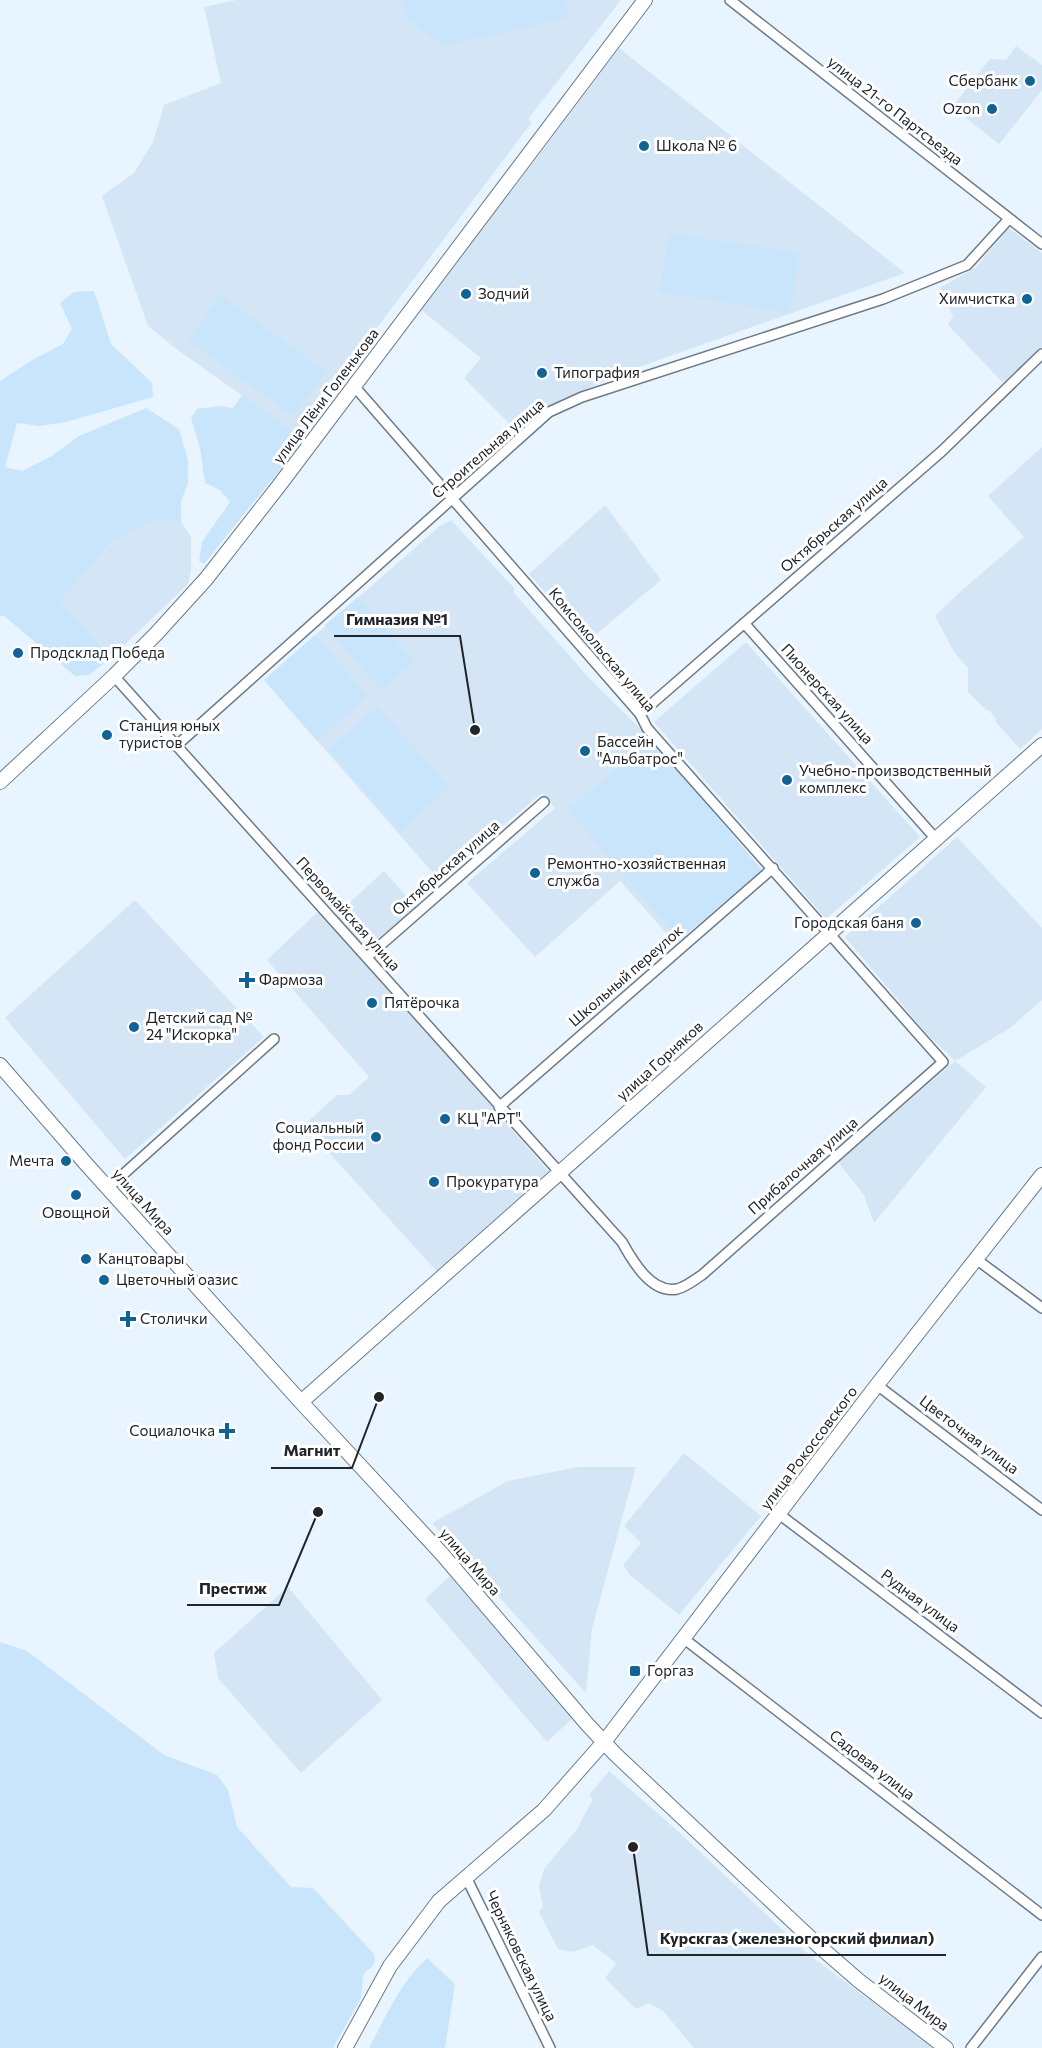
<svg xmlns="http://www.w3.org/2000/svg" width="1042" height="2048" font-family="Commissioner,sans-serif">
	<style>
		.built { fill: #d4e6f5 }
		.green { fill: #c8e5fc }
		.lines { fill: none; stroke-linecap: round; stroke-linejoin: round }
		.street-casing { stroke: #6d7b87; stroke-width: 12 }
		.secondary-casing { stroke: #6d7b87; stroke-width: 16 }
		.street { stroke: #fff; stroke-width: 9 }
		.secondary { stroke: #fff; stroke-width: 14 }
		.poi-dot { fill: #116395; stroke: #fff; stroke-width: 2 }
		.labels { text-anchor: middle; stroke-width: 6; stroke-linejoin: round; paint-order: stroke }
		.poi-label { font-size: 15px; fill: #20252a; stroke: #fff; text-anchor: start }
		.street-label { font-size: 15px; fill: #20252a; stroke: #fff }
		.leader { fill: none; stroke: #20252a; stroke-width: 2 }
		.callout-dot { fill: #20252a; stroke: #fff; stroke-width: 2 }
		.callout-label { font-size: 16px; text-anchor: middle; font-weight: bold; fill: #20252a; stroke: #fff; stroke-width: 6; stroke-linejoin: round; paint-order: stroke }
	</style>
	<rect width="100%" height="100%" fill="#e8f4ff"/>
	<path class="built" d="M 236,0 L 621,0 L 528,119 L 532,122 L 297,434 L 179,351 L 148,326 L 102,196 L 134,173 L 153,142 L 164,105 L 221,83 L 204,7 Z
		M 1016,46 L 1042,65 L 1042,90 L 999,144 L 952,107 L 990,59 L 1006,60 Z
		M 619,48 L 905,273 L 622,373 L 549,406 L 518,432 L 464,378 L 481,358 L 421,310 Z
		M 1009,228 L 1042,253 L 1042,347 L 1005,385 L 948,325 L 953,316 L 940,288 L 975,268 Z
		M 1042,447 L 1042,729 L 1020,749 L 995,721 L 996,719 L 989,710 L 987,711 L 968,692 L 968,668 L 954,652 L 935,616 L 961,591 L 1024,537 L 988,496 Z
		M 605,505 L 661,580 L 588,641 L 529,574 Z
		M 158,520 L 181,522 L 191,537 L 191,571 L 188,584 L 112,657 L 61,602 L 112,541 Z
		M 451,520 L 514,588 L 514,593 L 590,679 L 651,739 L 762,870 L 676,944 L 620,881 L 535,957 L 467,883 L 555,808 L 542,793 L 441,878 L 434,874 L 264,680 L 441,525 Z
		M 746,642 L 920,837 L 826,919 L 654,722 Z
		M 957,837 L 1042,928 L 1042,1000 L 1010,1028 L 955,1061 L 986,1087 L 874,1223 L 864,1195 L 838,1162 L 955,1061 L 926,1033 L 845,937 Z
		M 384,871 L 417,908 L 361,958 L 550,1173 L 439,1274 L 304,1125 L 337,1095 L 349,1095 L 369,1077 L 267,960 L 325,905 L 336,915 Z
		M 135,900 L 264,1037 L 125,1159 L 5,1018 Z
		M 684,1453 L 761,1516 L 679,1615 L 630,1575 L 623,1565 L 641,1543 L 624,1526 Z
		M 578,1467 L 636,1467 L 592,1629 L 586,1693 L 432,1523 L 508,1481 Z
		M 450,1576 L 573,1718 L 547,1742 L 425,1599 Z
		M 288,1587 L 382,1700 L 301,1773 L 218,1678 L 214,1653 Z
		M 609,1771 L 678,1831 L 808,1954 L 934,2048 L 694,2048 L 663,2011 L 649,2003 L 636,2009 L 605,1978 L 616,1963 L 593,1945 L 572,1952 L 558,1949 L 539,1912 L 543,1907 L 539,1886 L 544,1869 L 577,1829 L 593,1799 L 589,1795 Z"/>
	<path class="green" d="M 400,0 L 565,0 L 569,18 L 443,46 L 407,19 Z
		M 669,233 L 800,253 L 790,313 L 659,292 Z
		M 94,291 L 111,344 L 152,383 L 153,397 L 66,422 L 39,426 L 17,423 L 5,467 L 22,471 L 52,456 L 79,436 L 146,408 L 179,429 L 188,460 L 188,483 L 181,501 L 181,522 L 158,520 L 112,541 L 61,602 L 112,657 L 89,675 L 75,676 L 3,615 L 0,617 L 0,381 L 34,359 L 63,344 L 72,329 L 60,303 L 74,292 Z
		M 221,295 L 326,372 L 293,416 L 188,340 Z
		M 242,395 L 297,434 L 302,433 L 297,448 L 204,564 L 199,561 L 202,542 L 230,502 L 220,490 L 205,483 L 200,448 L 191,418 L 197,409 L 220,406 L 233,408 Z
		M 358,597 L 414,662 L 381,691 L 325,625 Z
		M 315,635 L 368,696 L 317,741 L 264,680 Z
		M 378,706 L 450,787 L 401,831 L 328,750 Z
		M 651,739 L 762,870 L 679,940 L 568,810 Z
		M 0,1642 L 27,1651 L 164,1755 L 217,1775 L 228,1790 L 237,1827 L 291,1887 L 313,1888 L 373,1953 L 375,1959 L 373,1966 L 365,1972 L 363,1977 L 361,1998 L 333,2048 L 0,2048 Z
		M 427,1958 L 455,1984 L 445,2048 L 369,2048 C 386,2016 400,1983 427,1958 Z"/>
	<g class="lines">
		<g class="street-casing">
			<path id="street" d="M 730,0 L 1042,244
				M 744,623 L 936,839
				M 114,676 L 622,1242 C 632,1260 651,1294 677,1289 C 686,1287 694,1280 702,1275 L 943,1062 L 647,728 L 640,714 L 354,386
				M 640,714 L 942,451 L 1042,354
				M 176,746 L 549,412 L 582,397 L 883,299 L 967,265 L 1008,220
				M 367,957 L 544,802
				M 499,1107 L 773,868
				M 108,1188 L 274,1039
				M 976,1259 L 1042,1308
				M 877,1385 L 1042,1510
				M 779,1514 L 1042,1713
				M 683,1638 L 1042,1915
				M 466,1877 L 550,2048
				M 971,2048 L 1042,1957"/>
		</g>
		<g class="secondary-casing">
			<path id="secondary" d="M 0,782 L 114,676 L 156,634 L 206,579 L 278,487 L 645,0
				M 0,1065 L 87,1165 L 301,1402 L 442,1554 L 587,1724 L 615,1754 L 820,1947 L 858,1980 L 946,2048
				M 301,1402 L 1042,745
				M 345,2048 L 390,1966 L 439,1901 L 544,1810 L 604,1742 L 877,1385 L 1042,1175"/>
		</g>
		<use href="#street" class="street"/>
		<use href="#secondary" class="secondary"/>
	</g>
	<g class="poi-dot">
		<circle cx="1030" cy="81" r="6"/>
		<circle cx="992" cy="109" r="6"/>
		<circle cx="644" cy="146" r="6"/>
		<circle cx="466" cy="294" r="6"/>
		<circle cx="1027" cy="299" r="6"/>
		<circle cx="542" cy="373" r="6"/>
		<circle cx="18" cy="653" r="6"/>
		<circle cx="107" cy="735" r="6"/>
		<circle cx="585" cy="751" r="6"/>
		<circle cx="787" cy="780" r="6"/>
		<circle cx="535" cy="873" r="6"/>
		<circle cx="916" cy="923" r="6"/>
		<path d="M244 971h6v6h6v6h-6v6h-6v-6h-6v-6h6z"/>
		<circle cx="372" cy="1003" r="6"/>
		<circle cx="134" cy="1027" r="6"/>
		<circle cx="445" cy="1119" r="6"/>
		<circle cx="376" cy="1137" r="6"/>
		<circle cx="66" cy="1161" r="6"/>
		<circle cx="434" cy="1182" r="6"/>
		<circle cx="76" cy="1195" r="6"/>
		<circle cx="86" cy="1259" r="6"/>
		<circle cx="104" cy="1280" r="6"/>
		<path d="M125 1310h6v6h6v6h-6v6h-6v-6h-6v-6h6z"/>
		<path d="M224 1422h6v6h6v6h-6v6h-6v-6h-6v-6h6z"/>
		<rect x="629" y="1665" width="12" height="12" rx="3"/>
	</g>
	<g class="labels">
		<g class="poi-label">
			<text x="1018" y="86" text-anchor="end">Сбербанк</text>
			<text x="980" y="114" text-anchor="end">Ozon</text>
			<text x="656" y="151">Школа № 6</text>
			<text x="478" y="299">Зодчий</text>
			<text x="1015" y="304" text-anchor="end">Химчистка</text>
			<text x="554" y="378">Типография</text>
			<text x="30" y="658">Продсклад Победа</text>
			<text x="119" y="731">Станция юных<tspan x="119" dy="17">туристов</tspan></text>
			<text x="597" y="747">Бассейн<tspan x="597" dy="17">"Альбатрос"</tspan></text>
			<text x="799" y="776">Учебно-производственный<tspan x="799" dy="17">комплекс</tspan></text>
			<text x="547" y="869">Ремонтно-хозяйственная<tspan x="547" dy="17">служба</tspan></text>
			<text x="904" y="928" text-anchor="end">Городская баня</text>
			<text x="259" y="985">Фармоза</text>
			<text x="384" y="1008">Пятёрочка</text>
			<text x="146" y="1023">Детский сад №<tspan x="146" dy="17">24 "Искорка"</tspan></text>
			<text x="457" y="1124">КЦ "АРТ"</text>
			<text x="364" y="1133" text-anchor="end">Социальный<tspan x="364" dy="17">фонд России</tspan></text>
			<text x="54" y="1166" text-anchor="end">Мечта</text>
			<text x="446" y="1187">Прокуратура</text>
			<text x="76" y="1218" text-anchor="middle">Овощной</text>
			<text x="98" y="1264">Канцтовары</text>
			<text x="116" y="1285">Цветочный оазис</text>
			<text x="140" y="1324">Столички</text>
			<text x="215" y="1436" text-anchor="end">Социалочка</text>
			<text x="647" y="1676">Горгаз</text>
		</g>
		<g class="street-label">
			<text transform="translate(895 111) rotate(38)" y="5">улица 21-го Партсъезда</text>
			<text transform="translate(326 396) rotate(-53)" y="5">улица Лёни Голенькова</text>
			<text transform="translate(488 449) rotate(-41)" y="5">Строительная улица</text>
			<text transform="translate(834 525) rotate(-41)" y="5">Октябрьская улица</text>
			<text transform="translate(602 650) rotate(50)" y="5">Комсомольская улица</text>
			<text transform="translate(827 694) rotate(48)" y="5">Пионерская улица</text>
			<text transform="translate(446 868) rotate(-41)" y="5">Октябрьская улица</text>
			<text transform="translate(348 914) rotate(48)" y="5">Первомайская улица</text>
			<text transform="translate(626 976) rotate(-41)" y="5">Школьный переулок</text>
			<text transform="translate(660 1061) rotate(-42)" y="5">улица Горняков</text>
			<text transform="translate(803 1166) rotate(-41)" y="5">Прибалочная улица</text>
			<text transform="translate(143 1202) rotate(48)" y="5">улица Мира</text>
			<text transform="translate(969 1435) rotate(37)" y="5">Цветочная улица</text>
			<text transform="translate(809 1448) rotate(-53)" y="5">улица Рокоссовского</text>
			<text transform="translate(470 1562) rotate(49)" y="5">улица Мира</text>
			<text transform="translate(920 1601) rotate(37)" y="5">Рудная улица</text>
			<text transform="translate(872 1765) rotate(38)" y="5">Садовая улица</text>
			<text transform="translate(521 1956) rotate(64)" y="5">Черняковская улица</text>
			<text transform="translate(914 2002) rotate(38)" y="5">улица Мира</text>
		</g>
	</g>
	<path class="leader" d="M475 730L460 636H334M379 1397L352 1468H271M318 1512L279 1605H187M633 1847L648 1955H946"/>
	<g class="callout-dot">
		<circle cx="475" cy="730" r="6"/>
		<circle cx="379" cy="1397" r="6"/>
		<circle cx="318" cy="1512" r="6"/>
		<circle cx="633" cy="1847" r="6"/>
	</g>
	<g class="callout-label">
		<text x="397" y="625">Гимназия №1</text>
		<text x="312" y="1456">Магнит</text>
		<text x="233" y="1594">Престиж</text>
		<text x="797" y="1944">Курскгаз (железногорский филиал)</text>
	</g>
</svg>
